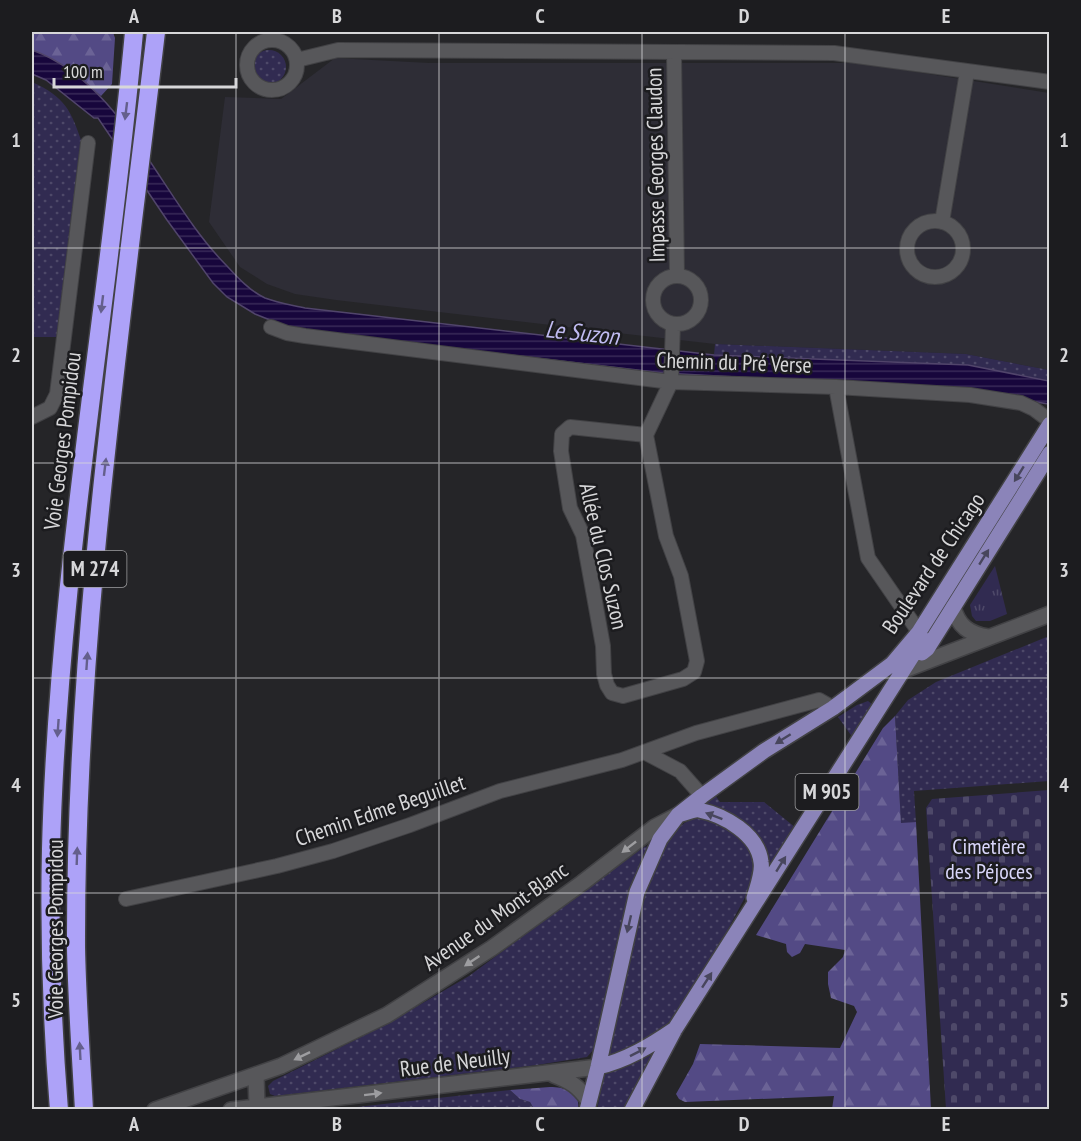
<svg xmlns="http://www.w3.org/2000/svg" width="1081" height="1141" font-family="'PT Sans Narrow',sans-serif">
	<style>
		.built { fill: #2e2d36 }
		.grass { fill: url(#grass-dots) }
		.forest { fill: url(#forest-firs) }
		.cemetery { fill: url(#cemetery-stones) }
		.park { fill: url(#park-tufts) }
		.water { fill: url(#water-rules); stroke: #51456b; stroke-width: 1.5 }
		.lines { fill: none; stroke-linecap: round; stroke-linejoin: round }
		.street-casing { stroke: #424245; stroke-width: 16 }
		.secondary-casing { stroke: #424245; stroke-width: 18 }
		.primary-casing { stroke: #424245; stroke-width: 18 }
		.highway-casing { stroke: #424245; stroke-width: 21 }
		.street { stroke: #57575a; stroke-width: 14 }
		.secondary { stroke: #57575a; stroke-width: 15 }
		.primary { stroke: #8b84b9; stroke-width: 15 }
		.highway { stroke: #ada2f8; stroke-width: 18 }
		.oneway { fill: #645f8c }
		.oneway2 { fill: #48465d }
		.oneway3 { fill: #9d9da0 }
		.grid { fill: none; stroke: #d7d7d9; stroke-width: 1.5; stroke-opacity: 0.55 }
		.labels { text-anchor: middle; stroke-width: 5; stroke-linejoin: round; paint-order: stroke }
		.shield { fill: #1c1c1f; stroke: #9f9fa1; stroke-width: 1.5 }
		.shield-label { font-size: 21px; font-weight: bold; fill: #d7d7d9 }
		.street-label { font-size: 22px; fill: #d7d7d9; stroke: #1c1c1f }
		.park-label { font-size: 22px; fill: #d9d6fa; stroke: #1c1c1f }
		.water-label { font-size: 24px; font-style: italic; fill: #c0bbf1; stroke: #1c1c1f }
		.neatline { fill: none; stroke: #d7d7d9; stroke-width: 2 }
		.grid-label { font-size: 20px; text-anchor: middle; font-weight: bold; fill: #d7d7d9 }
	</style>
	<defs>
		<pattern id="grass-dots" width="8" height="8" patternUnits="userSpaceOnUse" patternTransform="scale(1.5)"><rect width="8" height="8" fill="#312b51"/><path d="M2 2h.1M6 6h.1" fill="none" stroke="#4e4969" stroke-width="1.8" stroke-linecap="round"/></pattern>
		<pattern id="forest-firs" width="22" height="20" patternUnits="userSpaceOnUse" patternTransform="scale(1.5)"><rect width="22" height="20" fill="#534a85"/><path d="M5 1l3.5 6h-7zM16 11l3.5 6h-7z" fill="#6b6396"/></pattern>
		<pattern id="cemetery-stones" width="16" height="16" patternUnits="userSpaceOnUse" patternTransform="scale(1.5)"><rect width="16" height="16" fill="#312b51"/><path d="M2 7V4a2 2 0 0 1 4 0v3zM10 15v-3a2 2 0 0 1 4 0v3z" fill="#4e4969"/></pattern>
		<pattern id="park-tufts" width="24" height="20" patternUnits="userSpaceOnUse" patternTransform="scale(1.5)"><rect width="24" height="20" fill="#312b51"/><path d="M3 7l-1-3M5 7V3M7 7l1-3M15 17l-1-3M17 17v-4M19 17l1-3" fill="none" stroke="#4e4969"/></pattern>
		<pattern id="water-rules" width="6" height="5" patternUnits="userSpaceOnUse" patternTransform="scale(1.5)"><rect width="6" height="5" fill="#17063c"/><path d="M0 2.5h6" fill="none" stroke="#382a58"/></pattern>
	</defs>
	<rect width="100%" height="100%" fill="#252528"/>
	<path class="built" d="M 335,58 L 429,63 L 859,63 L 1049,93 L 1049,370 L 966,354 L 715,344 L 609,332 L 608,333 L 586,331 L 585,329 L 336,300 L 295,294 L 267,284 L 240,267 L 209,222 L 225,97 L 281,99 Z"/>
	<path class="grass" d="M252 67a17 17 0 1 1 34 0a17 17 0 1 1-34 0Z
		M 32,82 C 65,97 71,110 82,143 L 60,337 L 33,337 L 32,329 Z
		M 715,344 L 966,354 L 1049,370 L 1049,381 L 968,365 L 714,355 Z
		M 1049,636 L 1049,781 L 914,791 L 916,822 L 901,824 L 895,716 L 908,700 L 936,682 Z
		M 868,701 L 873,705 L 853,738 L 838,717 L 857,705 Z
		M 715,795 L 720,802 L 764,802 L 796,828 L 767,874 L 740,823 L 705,802 Z
		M 696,818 C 717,820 749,837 754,860 C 757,870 751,883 748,892 C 727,929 690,1009 657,1033 C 644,1043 627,1049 612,1056 L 608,1051 C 615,1022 621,993 628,965 C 636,928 653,828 696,818 Z
		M 649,846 L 632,884 L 616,945 L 594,1049 L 587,1057 L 537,1065 L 275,1096 L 270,1094 L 268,1086 L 273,1081 L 385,1025 L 469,976 L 644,847 Z
		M 653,1054 L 653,1056 L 624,1109 L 597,1110 L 604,1075 Z
		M 510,1090 L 520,1099 L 530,1102 L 534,1109 L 330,1110 Z"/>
	<path class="forest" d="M 32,32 L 113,32 L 115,38 L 112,84 L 101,96 L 66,67 L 32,50 Z
		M 895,716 L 901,823 L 916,822 L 931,1109 L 832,1109 L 834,1096 L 685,1102 L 679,1099 L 676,1094 L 693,1064 L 700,1044 L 840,1048 L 857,1012 L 854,1006 L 831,998 L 828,984 L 828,972 L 843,957 L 845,950 L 805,944 L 800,953 L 792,957 L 787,952 L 786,944 L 756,935 L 883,728 Z
		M 550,1087 C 565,1087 581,1092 578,1109 L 534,1109 L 530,1102 L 520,1099 L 510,1090 Z"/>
	<path class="cemetery" d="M 1049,790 L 1049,1109 L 946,1109 L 926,808 L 932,799 Z"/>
	<path class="park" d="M 995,566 L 1007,614 L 990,621 L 976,621 L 972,616 L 970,605 Z"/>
	<path class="water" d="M 32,50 C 124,83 161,200 227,266 C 238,278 250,291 265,298 C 278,303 292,305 305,308 L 714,355 L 968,365 L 1049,381 L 1049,404 L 956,389 L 663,373 L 307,331 L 285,326 L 255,314 L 227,297 L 213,283 L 167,220 L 98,118 L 94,118 L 46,80 L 32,74 Z"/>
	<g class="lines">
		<g class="street-casing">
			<path id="street" d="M247 65a25 25 0 1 1 50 0a25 25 0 1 1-50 0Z
				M 674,53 L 677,276
				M 297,60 L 338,50 L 834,53 L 1050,82
				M907 249a28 28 0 1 1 56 0a28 28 0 1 1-56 0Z
				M 942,222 L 967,72
				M653 300a24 24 0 1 1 48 0a24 24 0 1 1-48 0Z
				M 271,327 L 287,333 L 305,336 L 671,382 L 836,387 L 970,395 L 1021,403 L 1034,409 L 1050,421
				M 836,387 L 868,558 L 919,632
				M 32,417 L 50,408 L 57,394 L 88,143
				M 646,435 L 570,427 L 562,434 L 561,451 L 570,508 L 583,535 L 603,646 L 604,674 L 607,685 L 612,693 L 623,696 L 683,679 L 694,672 L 697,661 L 681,576 L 666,536 L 646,435 L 671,382 L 673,325
				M 644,752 L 680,771 L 702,796
				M 126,899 L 277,866 L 333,851 L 410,825 L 500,791 L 622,760 L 696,733 L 819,700 L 833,708"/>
		</g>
		<g class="secondary-casing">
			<path id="secondary" d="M 953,607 C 958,626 969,634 988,637
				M 904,670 L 1050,614
				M 256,1075 L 257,1107
				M 554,1075 C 570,1081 578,1086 588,1100
				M 155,1110 L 281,1066 L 387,1015 L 492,948 L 582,883 L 655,827 L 678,815
				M 231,1110 L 598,1067"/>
		</g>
		<g class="primary-casing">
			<path id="primary" d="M 922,653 L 927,649 L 1050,453
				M 681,814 C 687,813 694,809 699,810 C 724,815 758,834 761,862 C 763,873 757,887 754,898
				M 598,1067 C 627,1060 650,1046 675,1029
				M 587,1110 L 598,1067 L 637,892 L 660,839 L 678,815 L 702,796 L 764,751 L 833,708 L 892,664 L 919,632 L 1050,424
				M 632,1110 L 675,1029 L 923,639"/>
		</g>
		<g class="highway-casing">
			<path id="highway" d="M 59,1110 C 52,1023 49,936 51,849 C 58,574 109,304 134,32
				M 84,1110 C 81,1055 77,1001 76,947 C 75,640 120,335 156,32"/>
		</g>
		<use href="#street" class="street"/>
		<use href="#secondary" class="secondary"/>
		<use href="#primary" class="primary"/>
		<use href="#highway" class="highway"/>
	</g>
	<defs><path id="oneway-solid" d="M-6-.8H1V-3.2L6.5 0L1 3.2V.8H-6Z" transform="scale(1.5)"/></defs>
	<g class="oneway">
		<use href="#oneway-solid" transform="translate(126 111) rotate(97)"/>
		<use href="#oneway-solid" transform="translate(102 304) rotate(97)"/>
		<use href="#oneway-solid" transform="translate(105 467) rotate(-83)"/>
		<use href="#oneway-solid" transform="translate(87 661) rotate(-86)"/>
		<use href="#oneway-solid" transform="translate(58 728) rotate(94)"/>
		<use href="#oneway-solid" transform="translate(77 856) rotate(-88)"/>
		<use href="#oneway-solid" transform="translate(80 1051) rotate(-93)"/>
	</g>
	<g class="oneway2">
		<use href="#oneway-solid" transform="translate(1019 474) rotate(122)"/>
		<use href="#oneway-solid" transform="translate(984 557) rotate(-58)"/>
		<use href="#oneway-solid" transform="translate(783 739) rotate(148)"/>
		<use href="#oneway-solid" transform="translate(714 816) rotate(-159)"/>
		<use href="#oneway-solid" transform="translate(781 864) rotate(-58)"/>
		<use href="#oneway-solid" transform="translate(629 924) rotate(103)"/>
		<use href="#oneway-solid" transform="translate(707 980) rotate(-57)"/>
		<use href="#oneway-solid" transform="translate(638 1052) rotate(-27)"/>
	</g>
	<g class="oneway3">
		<use href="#oneway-solid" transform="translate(629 847) rotate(142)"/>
		<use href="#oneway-solid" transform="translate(472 961) rotate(146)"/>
		<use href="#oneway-solid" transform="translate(302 1056) rotate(154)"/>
		<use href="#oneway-solid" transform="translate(373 1094) rotate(-7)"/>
	</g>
	<path class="grid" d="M 236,32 L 236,1110M 439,32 L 439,1110M 642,32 L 642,1110M 845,32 L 845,1110M 32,248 L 1050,248M 32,463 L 1050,463M 32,678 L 1050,678M 32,893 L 1050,893"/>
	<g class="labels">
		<g class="shield">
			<rect x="63.5" y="551" width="63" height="36" rx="4.5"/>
			<rect x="795.5" y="774" width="63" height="36" rx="4.5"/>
		</g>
		<g class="shield-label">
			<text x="95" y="576">M 274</text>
			<text x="827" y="799">M 905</text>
		</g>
		<g class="street-label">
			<text transform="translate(655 165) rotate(-91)" y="8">Impasse Georges Claudon</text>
			<text transform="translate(734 362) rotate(2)" y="8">Chemin du Pré Verse</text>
			<text transform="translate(62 441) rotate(-83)" y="8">Voie Georges Pompidou</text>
			<text transform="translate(604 556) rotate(77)" y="8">Allée du Clos Suzon</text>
			<text transform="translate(933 563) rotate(-56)" y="8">Boulevard de Chicago</text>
			<text transform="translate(380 810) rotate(-19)" y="8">Chemin Edme Beguillet</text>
			<text transform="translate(495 916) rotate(-35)" y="8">Avenue du Mont-Blanc</text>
			<text transform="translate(55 929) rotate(-90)" y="8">Voie Georges Pompidou</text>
			<text transform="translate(455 1062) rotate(-7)" y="8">Rue de Neuilly</text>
		</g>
		<g class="park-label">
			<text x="989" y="854">Cimetière<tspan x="989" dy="25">des Péjoces</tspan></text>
		</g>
		<g class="water-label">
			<text transform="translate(582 333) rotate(6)" y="8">Le Suzon</text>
		</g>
	</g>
	<rect width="1081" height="1141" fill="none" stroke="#1c1c1f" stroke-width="66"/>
	<path d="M54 78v9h182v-9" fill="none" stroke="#d7d7d9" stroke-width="3"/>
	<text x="63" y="78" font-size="18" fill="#d7d7d9" stroke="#1c1c1f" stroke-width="4.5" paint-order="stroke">100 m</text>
	<rect x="33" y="33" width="1015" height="1075" class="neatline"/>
	<g class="grid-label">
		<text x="134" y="23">A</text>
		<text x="337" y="23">B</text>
		<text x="540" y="23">C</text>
		<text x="744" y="23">D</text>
		<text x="946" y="23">E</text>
		<text x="16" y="147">1</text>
		<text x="1064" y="147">1</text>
		<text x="16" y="362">2</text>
		<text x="1064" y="362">2</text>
		<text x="16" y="577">3</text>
		<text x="1064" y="577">3</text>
		<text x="16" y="792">4</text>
		<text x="1064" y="792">4</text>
		<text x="16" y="1007">5</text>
		<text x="1064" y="1007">5</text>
		<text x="134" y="1131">A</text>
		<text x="337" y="1131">B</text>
		<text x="540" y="1131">C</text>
		<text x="744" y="1131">D</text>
		<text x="946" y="1131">E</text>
	</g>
</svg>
